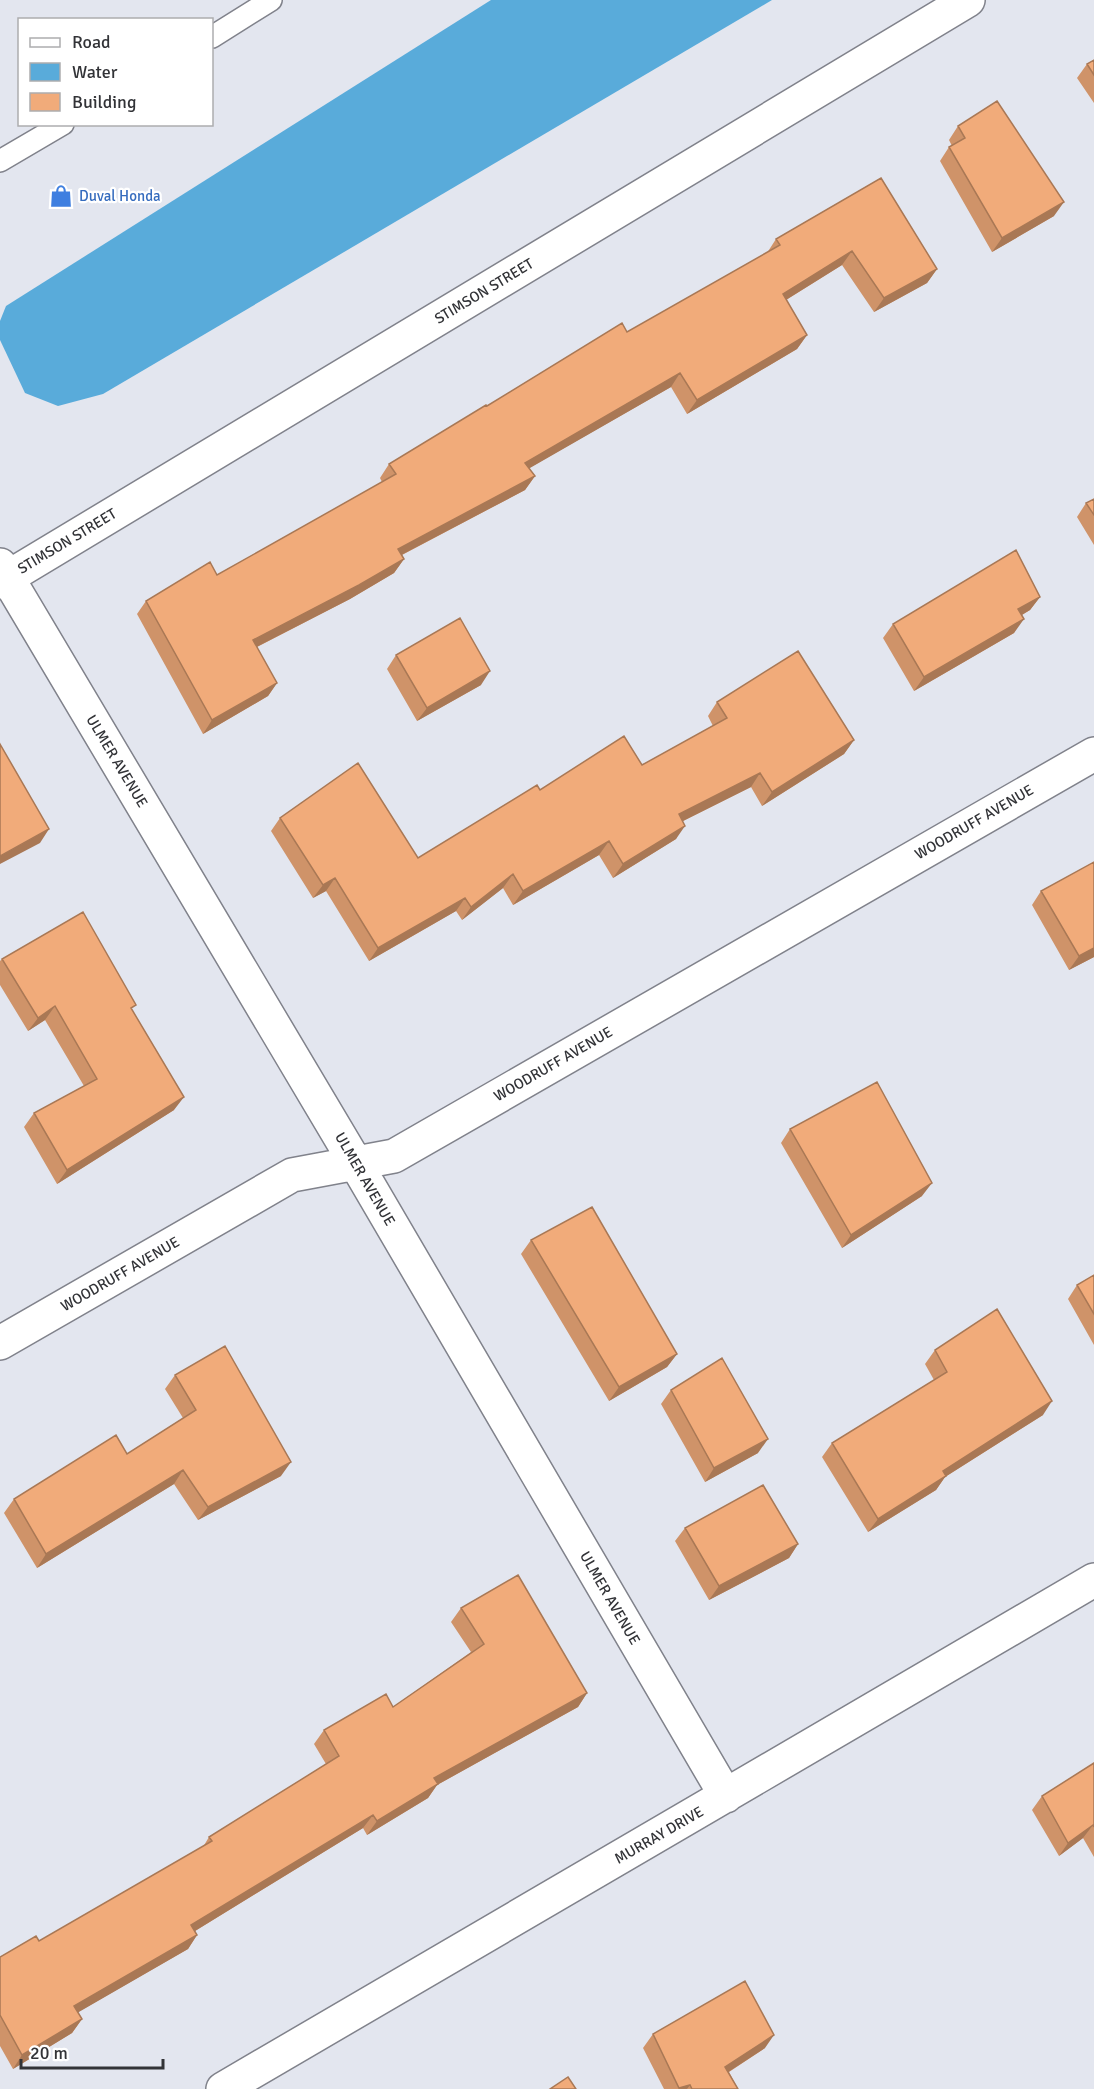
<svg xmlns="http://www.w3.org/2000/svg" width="1094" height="2089" font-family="Signika,sans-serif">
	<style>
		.water { fill: #59abda }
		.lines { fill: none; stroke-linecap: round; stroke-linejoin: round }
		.lane-casing { stroke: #80828b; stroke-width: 24 }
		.street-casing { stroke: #80828b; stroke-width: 36 }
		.lane { stroke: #fff; stroke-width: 21 }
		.street { stroke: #fff; stroke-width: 33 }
		.wall { fill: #cf9369 }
		.shaded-wall { fill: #a97855 }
		.building { fill: #f1ab7a; stroke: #a97855; stroke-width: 1.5 }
		.labels { text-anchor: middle; stroke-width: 4.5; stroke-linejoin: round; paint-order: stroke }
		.shop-label { font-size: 15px; fill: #366cbe; stroke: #fff; text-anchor: start }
		.street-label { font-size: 15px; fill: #323337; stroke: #fff }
	</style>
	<rect width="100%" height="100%" fill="#e3e6ef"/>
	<path class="water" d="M 491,0 L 772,0 L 103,394 L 58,406 L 25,393 L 0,340 L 0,321 L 6,306 Z"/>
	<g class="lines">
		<g class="lane-casing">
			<path id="lane" d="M 212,37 L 271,0
				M 0,161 L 63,124"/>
		</g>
		<g class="street-casing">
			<path id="street" d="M 0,565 L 355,1162 L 726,1796
				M 0,582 L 968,0
				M 0,1343 L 292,1175 L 394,1156 L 1094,754
				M 223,2089 L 1094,1580"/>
		</g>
		<use href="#lane" class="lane"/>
		<use href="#street" class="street"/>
	</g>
	<path class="wall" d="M 1094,60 L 1094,103 L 1077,78 L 1087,64 Z
		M 958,126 L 1054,216 L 992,252 L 940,161 L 949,147 L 952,146 L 949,140 Z
		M 881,178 L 937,269 L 927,283 L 874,312 L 842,265 L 786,300 L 807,335 L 797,349 L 687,414 L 671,387 L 529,468 L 535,476 L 525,490 L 402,555 L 404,559 L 394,573 L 350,599 L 257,647 L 277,683 L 268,696 L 203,734 L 137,614 L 146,601 L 217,575 L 382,482 L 380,478 L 389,464 L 487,406 L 627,332 L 767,253 L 776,239 Z
		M 1094,499 L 1094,545 L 1077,517 L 1086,503 Z
		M 1040,597 L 1030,610 L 1022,615 L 1014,633 L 914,691 L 883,638 L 893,624 Z
		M 396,655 L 481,685 L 417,721 L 387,669 Z
		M 717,702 L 854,740 L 844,754 L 762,806 L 751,787 L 683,821 L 676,839 L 613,878 L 599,855 L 513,905 L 503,888 L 462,920 L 456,911 L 369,961 L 326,891 L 313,898 L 271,831 L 280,818 L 418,858 L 540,790 L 642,765 L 713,726 L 708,716 Z
		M 1094,862 L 1094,957 L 1069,970 L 1032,905 L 1041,891 Z
		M 2,959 L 132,1011 L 174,1110 L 57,1184 L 24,1127 L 34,1113 L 84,1086 L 45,1020 L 28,1031 L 0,985 L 0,961 Z
		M 790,1129 L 922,1196 L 842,1248 L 781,1143 Z
		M 531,1240 L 677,1354 L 667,1367 L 609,1401 L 521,1254 Z
		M 1094,1275 L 1094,1345 L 1068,1299 L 1077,1285 Z
		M 935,1350 L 1043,1415 L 945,1477 L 936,1490 L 868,1532 L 822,1457 L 832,1443 L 934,1380 L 925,1364 Z
		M 175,1375 L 281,1476 L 198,1520 L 174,1484 L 37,1568 L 4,1513 L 14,1499 L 127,1454 L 183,1418 L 165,1389 Z
		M 671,1390 L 758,1453 L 705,1482 L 661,1404 Z
		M 685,1528 L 798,1544 L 789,1558 L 709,1600 L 675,1541 Z
		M 461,1608 L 587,1693 L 578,1707 L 437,1785 L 428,1798 L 367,1835 L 363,1828 L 195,1931 L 197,1935 L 188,1949 L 78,2012 L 82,2019 L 72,2033 L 13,2069 L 0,2046 L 0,1957 L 39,1941 L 203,1847 L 209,1837 L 326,1764 L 314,1744 L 324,1730 L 393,1707 L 471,1652 L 451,1622 Z
		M 1094,1763 L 1094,1857 L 1083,1838 L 1059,1856 L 1032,1810 L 1042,1796 Z
		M 653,2034 L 765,2048 L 729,2072 L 738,2089 L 664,2089 L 643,2048 Z"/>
	<path class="shaded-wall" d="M 1064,202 L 1054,216 L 992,252 L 1002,238 Z
		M 852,251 L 842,265 L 773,308 L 783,294 Z
		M 937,269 L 927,283 L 874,312 L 884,298 Z
		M 807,335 L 797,349 L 687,414 L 697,400 Z
		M 680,373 L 671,387 L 516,476 L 525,463 Z
		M 535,476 L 525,490 L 388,562 L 398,549 Z
		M 404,559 L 394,573 L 350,599 L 243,654 L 253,640 Z
		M 1040,597 L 1030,610 L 1008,623 L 1018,609 Z
		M 1024,619 L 1014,633 L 914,691 L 924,677 Z
		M 490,671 L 481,685 L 417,721 L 427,708 Z
		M 277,683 L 268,696 L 203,734 L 212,720 Z
		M 854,740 L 844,754 L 762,806 L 772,792 Z
		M 760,773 L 751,787 L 669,828 L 679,814 Z
		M 685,826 L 676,839 L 613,878 L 623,864 Z
		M 49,829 L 40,843 L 0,864 L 0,856 Z
		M 609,841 L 599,855 L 513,905 L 523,891 Z
		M 513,874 L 503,888 L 462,920 L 471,907 Z
		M 335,878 L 326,891 L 313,898 L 323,885 Z
		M 465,898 L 456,911 L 369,961 L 378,948 Z
		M 1094,948 L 1094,957 L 1069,970 L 1079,956 Z
		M 55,1006 L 45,1020 L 28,1031 L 38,1018 Z
		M 184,1097 L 174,1110 L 57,1184 L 67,1170 Z
		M 932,1183 L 922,1196 L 842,1248 L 851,1235 Z
		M 677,1354 L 667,1367 L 609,1401 L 619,1387 Z
		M 1052,1401 L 1043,1415 L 945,1477 L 936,1490 L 868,1532 L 878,1519 L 943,1471 Z
		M 768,1439 L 758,1453 L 705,1482 L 714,1468 Z
		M 291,1462 L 281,1476 L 198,1520 L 208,1507 Z
		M 183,1470 L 174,1484 L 37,1568 L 46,1554 Z
		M 798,1544 L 789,1558 L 709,1600 L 719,1586 Z
		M 587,1693 L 578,1707 L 437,1785 L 428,1798 L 367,1835 L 377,1821 L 434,1778 Z
		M 373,1815 L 363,1828 L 182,1939 L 191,1925 Z
		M 1093,1825 L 1083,1838 L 1059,1856 L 1068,1843 Z
		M 197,1935 L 188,1949 L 65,2020 L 74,2006 Z
		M 82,2019 L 72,2033 L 13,2069 L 22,2055 Z
		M 774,2035 L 765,2048 L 716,2080 L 725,2067 Z
		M 690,2085 L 687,2089 L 679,2089 L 679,2088 Z"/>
	<path class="building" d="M 1094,60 L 1094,75 L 1087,64 Z
		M 997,101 L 1064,202 L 1002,238 L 949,147 L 965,138 L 958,126 Z
		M 881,178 L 937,269 L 884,298 L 852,251 L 783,294 L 807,335 L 697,400 L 680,373 L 525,463 L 535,476 L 398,549 L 404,559 L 359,585 L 253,640 L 277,683 L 212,720 L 146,601 L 210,562 L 217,575 L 396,474 L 389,464 L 486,405 L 487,406 L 622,323 L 627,332 L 780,245 L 776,239 Z
		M 1094,499 L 1094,515 L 1086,503 Z
		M 1016,550 L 1040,597 L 1018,609 L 1024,619 L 924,677 L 893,624 Z
		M 460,618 L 490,671 L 427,708 L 396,655 Z
		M 798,651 L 854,740 L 772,792 L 760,773 L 679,814 L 685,826 L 623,864 L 609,841 L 523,891 L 513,874 L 471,907 L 465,898 L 378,948 L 335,878 L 323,885 L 280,818 L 358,763 L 418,858 L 537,785 L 540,790 L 624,736 L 642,765 L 727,718 L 717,702 Z
		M 0,744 L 49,829 L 0,856 Z
		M 1094,862 L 1094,948 L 1079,956 L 1041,891 Z
		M 83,912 L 136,1005 L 131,1008 L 184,1097 L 67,1170 L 34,1113 L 97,1079 L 55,1006 L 38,1018 L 2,959 Z
		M 877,1082 L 932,1183 L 851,1235 L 790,1129 Z
		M 592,1207 L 677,1354 L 619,1387 L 531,1240 Z
		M 1094,1275 L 1094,1314 L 1077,1285 Z
		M 997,1309 L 1052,1401 L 943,1471 L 946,1476 L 878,1519 L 832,1443 L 947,1372 L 935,1350 Z
		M 225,1346 L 291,1462 L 208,1507 L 183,1470 L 46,1554 L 14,1499 L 116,1435 L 127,1454 L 196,1410 L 175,1375 Z
		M 722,1358 L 768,1439 L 714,1468 L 671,1390 Z
		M 763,1485 L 798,1544 L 719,1586 L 685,1528 Z
		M 518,1575 L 587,1693 L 434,1778 L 438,1784 L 377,1821 L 373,1815 L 191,1925 L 197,1935 L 74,2006 L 82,2019 L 22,2055 L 0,2015 L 0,1957 L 36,1936 L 39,1941 L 212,1841 L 209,1837 L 339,1756 L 324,1730 L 386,1694 L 393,1707 L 484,1644 L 461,1608 Z
		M 1094,1763 L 1094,1827 L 1093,1825 L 1068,1843 L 1042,1796 Z
		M 745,1981 L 774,2035 L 725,2067 L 738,2089 L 692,2089 L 690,2085 L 679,2088 L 653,2034 Z
		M 568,2077 L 576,2089 L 550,2089 Z"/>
	<defs>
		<g id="shop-bare" transform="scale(1.8)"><path d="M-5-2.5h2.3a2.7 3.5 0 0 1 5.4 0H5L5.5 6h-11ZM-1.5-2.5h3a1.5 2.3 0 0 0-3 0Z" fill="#3f7fe0" stroke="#fff" stroke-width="2.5" paint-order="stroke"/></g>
	</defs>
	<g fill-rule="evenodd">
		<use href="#shop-bare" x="61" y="196"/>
	</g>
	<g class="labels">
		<g class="shop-label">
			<text x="79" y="201">Duval Honda</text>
		</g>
		<g class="street-label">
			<text transform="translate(484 291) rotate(-31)" y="5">STIMSON STREET</text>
			<text transform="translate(67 541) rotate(-31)" y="5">STIMSON STREET</text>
			<text transform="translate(117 761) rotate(59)" y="5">ULMER AVENUE</text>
			<text transform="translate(974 822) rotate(-30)" y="5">WOODRUFF AVENUE</text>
			<text transform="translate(553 1064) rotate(-30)" y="5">WOODRUFF AVENUE</text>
			<text transform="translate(365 1179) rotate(60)" y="5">ULMER AVENUE</text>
			<text transform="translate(120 1274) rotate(-30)" y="5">WOODRUFF AVENUE</text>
			<text transform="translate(610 1598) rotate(60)" y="5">ULMER AVENUE</text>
			<text transform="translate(659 1835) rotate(-30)" y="5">MURRAY DRIVE</text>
		</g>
	</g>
	<rect x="18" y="18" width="195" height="108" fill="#ffffff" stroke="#adadaf" stroke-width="1.5"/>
	<rect x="30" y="38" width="30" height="9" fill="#ffffff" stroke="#adadaf" stroke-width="1.5"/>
	<text x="72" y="48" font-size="18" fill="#323337">Road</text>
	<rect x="30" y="63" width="30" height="18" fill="#59abda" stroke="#adadaf" stroke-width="1.5"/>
	<text x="72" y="78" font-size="18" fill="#323337">Water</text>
	<rect x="30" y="93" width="30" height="18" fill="#f1ab7a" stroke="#adadaf" stroke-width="1.5"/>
	<text x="72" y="108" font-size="18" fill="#323337">Building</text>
	<path d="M21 2059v9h142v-9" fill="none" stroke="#323337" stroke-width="3"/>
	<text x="30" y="2059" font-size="18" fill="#323337" stroke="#ffffff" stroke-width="4.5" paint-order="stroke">20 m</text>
</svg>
